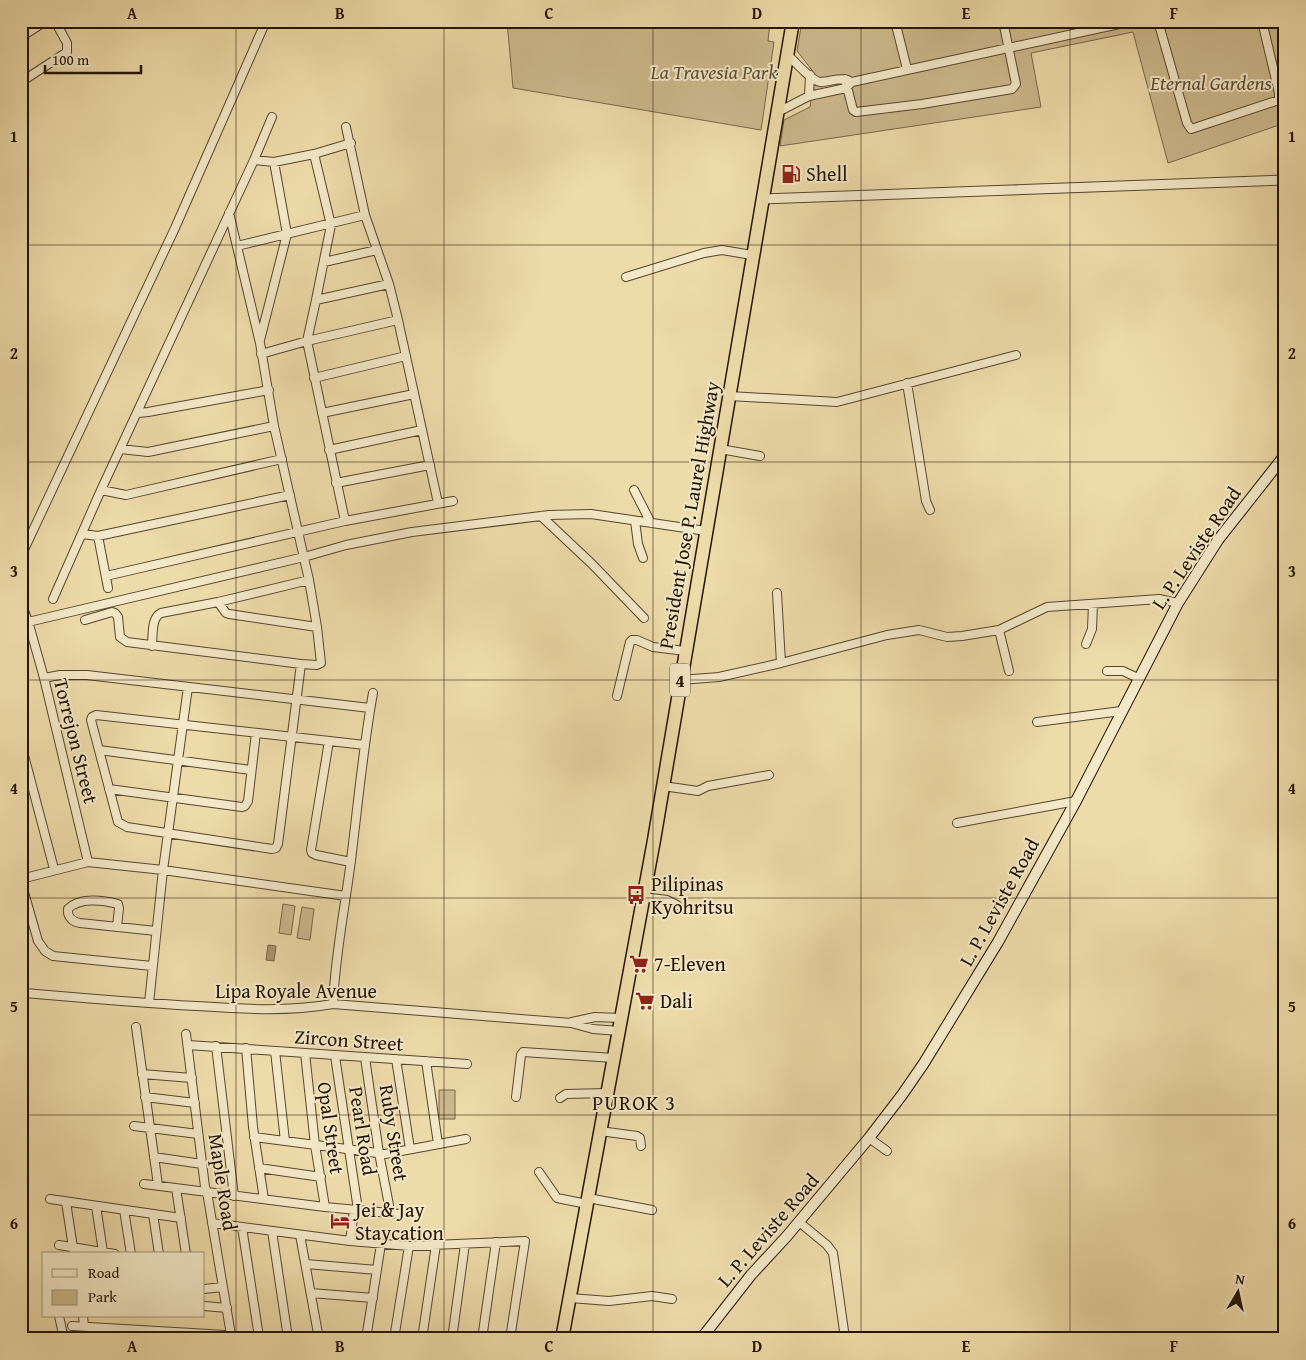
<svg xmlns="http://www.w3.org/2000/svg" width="1306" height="1360" font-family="'Gentium Book Plus',serif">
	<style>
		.green { fill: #cbb98d; stroke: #78664a }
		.water { fill: #a99772; stroke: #746347 }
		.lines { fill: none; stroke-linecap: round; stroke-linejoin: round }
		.minor-casing { stroke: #56462f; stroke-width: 10 }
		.tertiary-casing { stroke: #56462f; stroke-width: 11 }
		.secondary-casing { stroke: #241406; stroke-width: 12 }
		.trunk-casing { stroke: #241406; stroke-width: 15 }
		.minor { stroke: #f3e8c7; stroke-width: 8 }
		.tertiary { stroke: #f3e8c7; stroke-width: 9 }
		.secondary { stroke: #f3e8c7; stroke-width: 10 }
		.trunk { stroke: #eddba9; stroke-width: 12 }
		.grid { fill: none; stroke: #241406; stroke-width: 1; stroke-opacity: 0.55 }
		.labels { text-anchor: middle; stroke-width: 4; stroke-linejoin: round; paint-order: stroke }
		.shield { fill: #f3e8c7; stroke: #625440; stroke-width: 1 }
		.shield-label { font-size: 19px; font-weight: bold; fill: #241406 }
		.park-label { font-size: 20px; font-style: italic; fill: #5e4e35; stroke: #f3e8c7 }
		.poi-label { font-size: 20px; fill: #241406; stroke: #f3e8c7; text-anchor: start }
		.street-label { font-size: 20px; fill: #241406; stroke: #f3e8c7 }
		.neighbourhood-label { font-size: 21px; letter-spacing: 1px; fill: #241406; stroke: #f3e8c7 }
		.neatline { fill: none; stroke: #241406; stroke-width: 2 }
		.grid-label { font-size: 16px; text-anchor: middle; font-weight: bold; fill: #241406 }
	</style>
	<rect width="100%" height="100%" fill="#eddba9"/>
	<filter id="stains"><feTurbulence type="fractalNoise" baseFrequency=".004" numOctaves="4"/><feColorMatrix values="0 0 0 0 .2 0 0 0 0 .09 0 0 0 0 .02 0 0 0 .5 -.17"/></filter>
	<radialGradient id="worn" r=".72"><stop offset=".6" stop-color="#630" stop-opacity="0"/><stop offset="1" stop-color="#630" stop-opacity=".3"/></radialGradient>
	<path class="green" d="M 507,21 L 778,21 L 777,23 L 770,22 L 768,41 L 774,42 L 761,130 L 513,88 Z
		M 802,21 L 1285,21 L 1285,26 L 1278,28 L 1285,48 L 1285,123 L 1168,163 L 1133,32 L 1031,53 L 1041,107 L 780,146 L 784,120 L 810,107 L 815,74 L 797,51 Z
		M 283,904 L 295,906 L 291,935 L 279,933 Z
		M 302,907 L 314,909 L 310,940 L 297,938 Z
		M 439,1090 L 455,1090 L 455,1119 L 439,1119 Z"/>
	<path class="water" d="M 268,945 L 276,946 L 274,961 L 266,960 Z"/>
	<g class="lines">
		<g class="minor-casing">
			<path id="minor" d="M 895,21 L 907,69
				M 1158,21 L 1187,123 L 1191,129 L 1279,100 L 1279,93 L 1262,21
				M 21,37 L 46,21
				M 787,54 C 794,61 812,81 820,82 C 830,82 839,77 848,80
				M 845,79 L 853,110 L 856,112 L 922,104 L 1012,89 L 1016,84 L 1003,21
				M 21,82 L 67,52 L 67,43 L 55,21
				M 809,96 L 810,75
				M 776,113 L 809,96 L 846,88 L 852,82 L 1133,21
				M 346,127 L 365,215 L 389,284 L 398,320 L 438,503
				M 314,154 L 331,225 L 316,300 L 307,341 L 345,521
				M 254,160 L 274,162 L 314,154 L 351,143
				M 237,246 L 365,215
				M 324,262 L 377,250
				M 626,277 L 704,253 L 722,250 L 752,255
				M 316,300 L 389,284
				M 260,340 L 287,234 L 274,162
				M 261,354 L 307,341 L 398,320
				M 314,378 L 406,356
				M 907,383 L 926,501 L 930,510
				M 729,396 L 837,402 L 1016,355
				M 138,413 L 148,412 L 269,390
				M 322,413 L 414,394
				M 120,449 L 148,452 L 274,426
				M 720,449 L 760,456
				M 329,450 L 422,430
				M 336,483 L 430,465
				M 101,490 L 126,495 L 282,459
				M 634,490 L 651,523
				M 541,516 L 592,564 L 644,618
				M 635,521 L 638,544 L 643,558
				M 82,534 L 98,536 L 290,495
				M 98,536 L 108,588
				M 21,556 L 175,228 L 266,21
				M 106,576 L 345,521 L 453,501
				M 53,599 L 101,490 L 254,160 L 272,117
				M 21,602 L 28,622 L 304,557 L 346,545 L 412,532 L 549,515 L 591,514 L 706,531
				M 218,602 L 226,613 L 229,614 L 317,627
				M 85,620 L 112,612 L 115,613 L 118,617 L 120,637 L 127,642 L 301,664 L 317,665 L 321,663 L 317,627 L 309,580 L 274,426 L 260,343 L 229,213
				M 30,628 L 44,678 L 88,862
				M 999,630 L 1047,607 L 1159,599 L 1178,603
				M 1086,644 L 1092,629 L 1093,604
				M 152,646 C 153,635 151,618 161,613 L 218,602 L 309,580
				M 781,663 L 887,635 L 919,630 L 947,637 L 962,636 L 999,630 L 1009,671
				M 301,664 L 278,844 L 276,848 L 272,849 L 127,827 L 118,822 L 91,720 L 92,717 L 96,715 L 365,745
				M 1107,671 L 1123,671 L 1138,678
				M 44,678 L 60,675 L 87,675 L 370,708
				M 680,680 L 719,677 L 781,663 L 777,593
				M 617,696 L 630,642 L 632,640 L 637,640 L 653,647 L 685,651
				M 1037,722 L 1121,711
				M 329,741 L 311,850 L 312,853 L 316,855 L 351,862
				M 21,744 L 54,869
				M 99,750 L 251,770
				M 663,786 L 698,791 L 708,786 L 769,775
				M 109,789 L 242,807 L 245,806 L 248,801 L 256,733
				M 957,823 L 1076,801
				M 21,879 L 88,862 L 163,870 L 346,896
				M 21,882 L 38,941 L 45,951 L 53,956 L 152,966
				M 644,897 L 667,900 L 677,905
				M 117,927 L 119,908 L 118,904 C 103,900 79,897 68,909 C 67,917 73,922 80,923 L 156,931
				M 21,991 L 25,993 C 82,998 139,1003 196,1006 C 242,1009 287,1012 333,1004 L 571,1023 L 593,1029 L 619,1031
				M 149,1003 L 163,870 L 188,687
				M 333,1004 C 335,955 345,908 351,860 C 358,804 363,748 373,693
				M 572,1022 L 595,1017 L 621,1018
				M 136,1027 L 158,1185
				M 186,1034 L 205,1187 L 207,1192 L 231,1335
				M 188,1045 L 467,1064
				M 216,1046 L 234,1196
				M 246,1048 L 253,1127 L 264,1199
				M 275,1051 L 285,1141
				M 305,1053 L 315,1145 L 325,1207
				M 335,1056 L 357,1203 L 357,1210
				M 365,1058 L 379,1153 L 389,1205 L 389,1213
				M 396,1059 L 410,1149
				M 426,1061 L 438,1144
				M 142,1074 L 192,1078
				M 145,1097 L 195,1103
				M 516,1097 L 521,1055 L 523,1052 L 614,1058
				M 560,1098 L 566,1094 L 607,1093
				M 134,1126 L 198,1134
				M 600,1131 L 637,1136 L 640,1138 L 641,1146
				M 254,1137 L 385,1154 L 466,1139
				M 869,1138 L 887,1151
				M 154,1157 L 202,1164
				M 259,1168 L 321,1177
				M 539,1172 L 557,1198 L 587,1204
				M 144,1184 L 325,1207 L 400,1214
				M 176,1188 L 186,1254
				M 588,1198 L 652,1210
				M 50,1199 L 181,1218
				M 66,1202 L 74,1254
				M 96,1206 L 103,1252
				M 124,1210 L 131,1254
				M 153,1214 L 159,1254
				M 799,1222 L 827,1245 L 833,1253 L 845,1338
				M 212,1223 L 350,1241 L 409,1246 L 525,1241 L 510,1339
				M 242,1227 L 259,1337
				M 272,1231 L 288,1338
				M 300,1235 L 319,1339
				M 350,1241 L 354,1210
				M 59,1245 L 115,1254
				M 306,1264 L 377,1270
				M 204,1289 L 223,1287
				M 311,1293 L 373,1298
				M 570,1298 L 609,1301 L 652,1296 L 672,1299
				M 204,1306 L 227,1308
				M 59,1316 L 64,1339
				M 83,1316 L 84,1326
				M 72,1326 L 296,1339
				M 366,1339 L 381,1244
				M 394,1339 L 409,1246
				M 422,1339 L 436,1245
				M 452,1339 L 465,1244
				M 482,1339 L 496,1242"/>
		</g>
		<g class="tertiary-casing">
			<path id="tertiary" d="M 762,199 L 1285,180"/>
		</g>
		<g class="secondary-casing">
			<path id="secondary" d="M 701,1339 L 751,1275 L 787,1236 L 869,1138 L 902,1095 L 924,1063 L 998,942 L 1076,801 L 1178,603 L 1218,540 L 1285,455"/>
		</g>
		<g class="trunk-casing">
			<path id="trunk" d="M 562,1339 L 654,840 L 793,21"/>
		</g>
		<use href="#minor" class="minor"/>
		<use href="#tertiary" class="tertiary"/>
		<use href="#secondary" class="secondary"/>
		<use href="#trunk" class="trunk"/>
	</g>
	<path class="grid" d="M 236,21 L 236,1339M 444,21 L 444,1339M 653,21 L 653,1339M 861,21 L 861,1339M 1070,21 L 1070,1339M 21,245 L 1285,245M 21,462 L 1285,462M 21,680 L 1285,680M 21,898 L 1285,898M 21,1115 L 1285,1115"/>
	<defs>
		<g id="fuel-bare" transform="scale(1.5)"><path d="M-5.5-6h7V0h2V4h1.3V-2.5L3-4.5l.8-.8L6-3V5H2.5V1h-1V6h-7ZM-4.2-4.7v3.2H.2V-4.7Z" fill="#8f2418" stroke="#f3e8c7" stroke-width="2.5" paint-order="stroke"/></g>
		<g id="bus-bare" transform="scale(1.5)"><path d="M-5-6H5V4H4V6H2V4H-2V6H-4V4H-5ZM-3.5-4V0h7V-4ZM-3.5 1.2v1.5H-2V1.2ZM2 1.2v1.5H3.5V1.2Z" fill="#8f2418" stroke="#f3e8c7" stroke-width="2.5" paint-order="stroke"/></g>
		<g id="supermarket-bare" transform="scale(1.5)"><path d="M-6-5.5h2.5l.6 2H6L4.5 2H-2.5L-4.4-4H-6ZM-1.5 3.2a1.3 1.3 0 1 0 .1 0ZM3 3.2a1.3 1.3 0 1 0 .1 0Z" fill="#8f2418" stroke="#f3e8c7" stroke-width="2.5" paint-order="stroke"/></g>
		<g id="hotel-bare" transform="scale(1.5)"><path d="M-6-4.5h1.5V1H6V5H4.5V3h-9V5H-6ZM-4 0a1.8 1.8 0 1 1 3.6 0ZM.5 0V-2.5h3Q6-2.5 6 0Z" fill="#8f2418" stroke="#f3e8c7" stroke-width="2.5" paint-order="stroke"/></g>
	</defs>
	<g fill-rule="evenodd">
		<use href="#fuel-bare" x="791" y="174"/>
		<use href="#bus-bare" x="636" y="895"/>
		<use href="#supermarket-bare" x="639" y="964"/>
		<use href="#supermarket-bare" x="645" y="1001"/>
		<use href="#hotel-bare" x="340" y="1221"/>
	</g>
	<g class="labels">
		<rect class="shield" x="670" y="663.5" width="20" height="33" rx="4"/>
		<g class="shield-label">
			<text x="680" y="687">4</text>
		</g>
		<g class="park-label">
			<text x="714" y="79">La Travesia Park</text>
			<text x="1211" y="90">Eternal Gardens</text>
		</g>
		<g class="poi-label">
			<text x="806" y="181">Shell</text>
			<text x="651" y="891">Pilipinas<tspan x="651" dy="23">Kyohritsu</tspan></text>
			<text x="654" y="971">7-Eleven</text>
			<text x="660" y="1008">Dali</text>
			<text x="355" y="1217">Jei &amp; Jay<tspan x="355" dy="23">Staycation</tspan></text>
		</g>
		<g class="street-label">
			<text transform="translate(689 515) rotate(-80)" y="7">President Jose P. Laurel Highway</text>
			<text transform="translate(1196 548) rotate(-56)" y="7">L. P. Leviste Road</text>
			<text transform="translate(76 741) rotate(76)" y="7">Torrejon Street</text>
			<text transform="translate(999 902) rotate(-61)" y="7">L. P. Leviste Road</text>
			<text x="296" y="998">Lipa Royale Avenue</text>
			<text transform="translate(349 1040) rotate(4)" y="7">Zircon Street</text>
			<text transform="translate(331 1128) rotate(82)" y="7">Opal Street</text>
			<text transform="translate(363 1131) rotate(81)" y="7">Pearl Road</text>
			<text transform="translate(394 1133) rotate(81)" y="7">Ruby Street</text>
			<text transform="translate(223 1182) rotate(81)" y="7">Maple Road</text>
			<text transform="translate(768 1230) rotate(-49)" y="7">L. P. Leviste Road</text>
		</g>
		<g class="neighbourhood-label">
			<text x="634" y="1110">PUROK 3</text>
		</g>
	</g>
	<rect width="1306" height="1360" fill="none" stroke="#eddba9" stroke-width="55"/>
	<rect x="42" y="1252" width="162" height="65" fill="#f3e8c7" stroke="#a0937a"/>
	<rect x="52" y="1269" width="25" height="8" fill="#f3e8c7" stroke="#a0937a"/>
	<text x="88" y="1278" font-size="15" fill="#241406">Road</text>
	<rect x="52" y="1290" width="25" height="15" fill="#cbb98d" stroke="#a0937a"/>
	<text x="88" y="1302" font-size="15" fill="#241406">Park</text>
	<g transform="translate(1238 1292) rotate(9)" stroke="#f3e8c7" stroke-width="4" paint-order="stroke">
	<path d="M0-4L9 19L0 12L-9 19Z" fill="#241406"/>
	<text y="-8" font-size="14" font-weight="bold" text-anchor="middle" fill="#241406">N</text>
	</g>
	<path d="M45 65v8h96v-8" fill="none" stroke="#241406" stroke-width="2.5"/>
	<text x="52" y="65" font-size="15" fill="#241406" stroke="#f3e8c7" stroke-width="4" paint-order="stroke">100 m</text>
	<rect x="28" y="28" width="1250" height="1304" class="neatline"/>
	<g class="grid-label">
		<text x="132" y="19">A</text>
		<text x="340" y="19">B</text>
		<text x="549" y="19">C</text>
		<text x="757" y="19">D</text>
		<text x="966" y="19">E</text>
		<text x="1174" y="19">F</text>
		<text x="14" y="142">1</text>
		<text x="1292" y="142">1</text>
		<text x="14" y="359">2</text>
		<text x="1292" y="359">2</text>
		<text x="14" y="577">3</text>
		<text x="1292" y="577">3</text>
		<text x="14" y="794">4</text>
		<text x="1292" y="794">4</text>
		<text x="14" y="1012">5</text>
		<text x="1292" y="1012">5</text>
		<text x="14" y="1229">6</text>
		<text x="1292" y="1229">6</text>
		<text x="132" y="1352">A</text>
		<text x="340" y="1352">B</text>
		<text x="549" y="1352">C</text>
		<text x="757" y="1352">D</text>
		<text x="966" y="1352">E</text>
		<text x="1174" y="1352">F</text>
	</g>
	<rect width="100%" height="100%" filter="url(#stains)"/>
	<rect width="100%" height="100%" fill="url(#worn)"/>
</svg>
